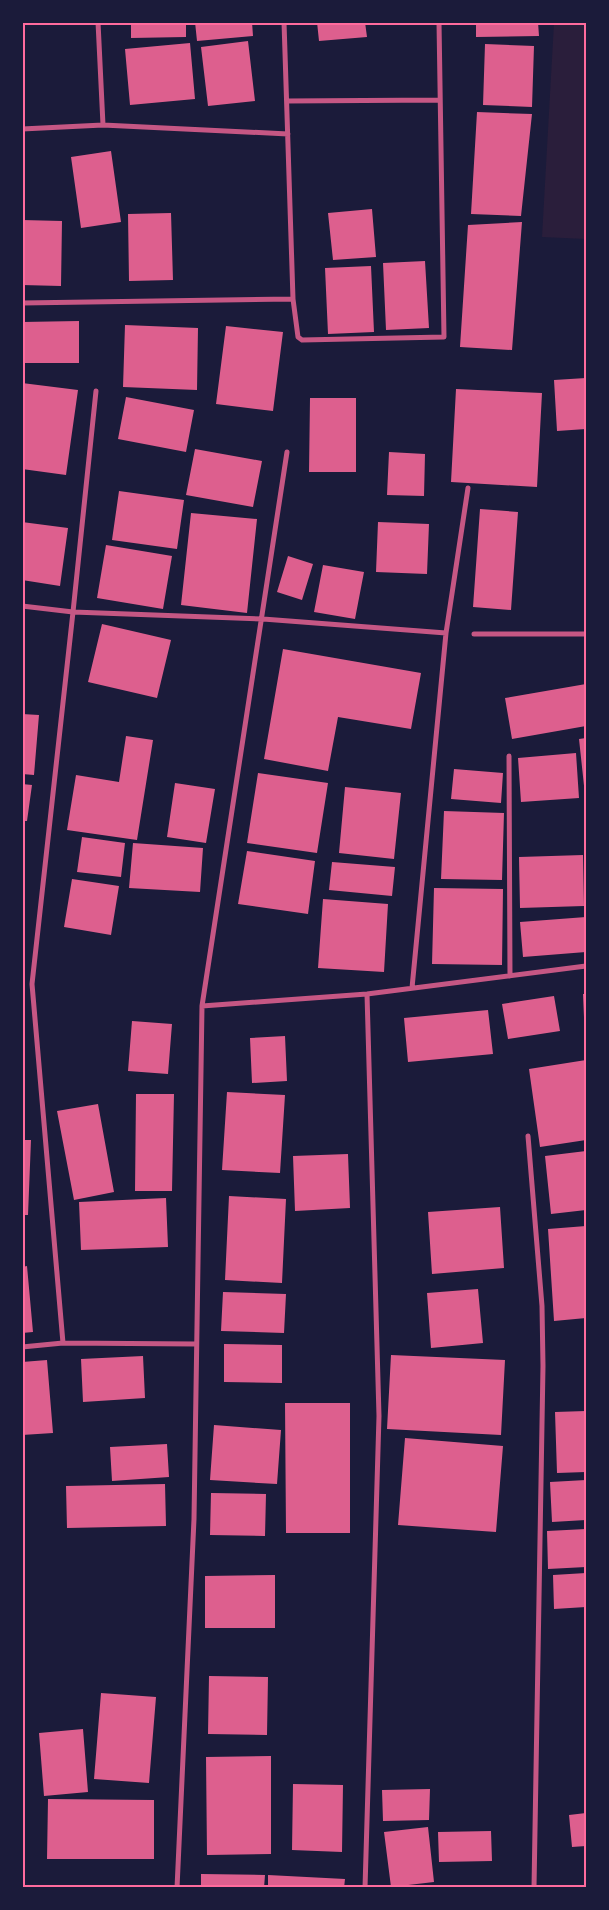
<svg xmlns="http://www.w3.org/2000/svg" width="609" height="1910" font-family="Jost,sans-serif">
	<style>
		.green { fill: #2a1e3b }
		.building { fill: #dd5f8e }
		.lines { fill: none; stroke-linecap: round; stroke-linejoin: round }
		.minor { stroke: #c65784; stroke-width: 5 }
		.neatline { fill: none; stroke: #ff6b9d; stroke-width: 2 }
	</style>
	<rect width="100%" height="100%" fill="#1b1b3a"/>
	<path class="green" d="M 554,23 L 586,23 L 586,239 L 542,237 Z"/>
	<path class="building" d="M 131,22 L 186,22 L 186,37 L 131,38 Z
		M 195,22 L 252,22 L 253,36 L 197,41 Z
		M 317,22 L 365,22 L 367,37 L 319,41 Z
		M 476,22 L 538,22 L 539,36 L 476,37 Z
		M 248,41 L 255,101 L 208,106 L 201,47 Z
		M 190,43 L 195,99 L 130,105 L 125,49 Z
		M 485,44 L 534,46 L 532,107 L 483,105 Z
		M 477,112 L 532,114 L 521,216 L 471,214 Z
		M 111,151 L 121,222 L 81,228 L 71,157 Z
		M 372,209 L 376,257 L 333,260 L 328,213 Z
		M 171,213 L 173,280 L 129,281 L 128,214 Z
		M 22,220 L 62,221 L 61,286 L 22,285 Z
		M 522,222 L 512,350 L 460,347 L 468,225 Z
		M 425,261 L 429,328 L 386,330 L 383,263 Z
		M 371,266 L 374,332 L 328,334 L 325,268 Z
		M 79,321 L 79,363 L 23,363 L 22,322 Z
		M 125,325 L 198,328 L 197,390 L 123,387 Z
		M 226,326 L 283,332 L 273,411 L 216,404 Z
		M 586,378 L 586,429 L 557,431 L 554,380 Z
		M 22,383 L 78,390 L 66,475 L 22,469 Z
		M 456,389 L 542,393 L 537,487 L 451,482 Z
		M 126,397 L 194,410 L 186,452 L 118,439 Z
		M 310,398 L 356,398 L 356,472 L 309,472 Z
		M 195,449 L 262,461 L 253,507 L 186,495 Z
		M 389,452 L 425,454 L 424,496 L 387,495 Z
		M 119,491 L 184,500 L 177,549 L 112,540 Z
		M 480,509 L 518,512 L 511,610 L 473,607 Z
		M 191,513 L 257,519 L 247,613 L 181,605 Z
		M 22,522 L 68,528 L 60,586 L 22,580 Z
		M 378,522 L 429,524 L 427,574 L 376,572 Z
		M 106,545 L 172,556 L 163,609 L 97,598 Z
		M 288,556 L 313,564 L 302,600 L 277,592 Z
		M 323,565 L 364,572 L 355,619 L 314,612 Z
		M 102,624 L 171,640 L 157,698 L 88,682 Z
		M 283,649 L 421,673 L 411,729 L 338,717 L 328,771 L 264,759 Z
		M 586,684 L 586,726 L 512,739 L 505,698 Z
		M 22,714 L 39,715 L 34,775 L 22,774 Z
		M 126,736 L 153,740 L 137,840 L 67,830 L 76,775 L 119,782 Z
		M 586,738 L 586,795 L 585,795 L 579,739 Z
		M 576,753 L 579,798 L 521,802 L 518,758 Z
		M 454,769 L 503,773 L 501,803 L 451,799 Z
		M 258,773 L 328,783 L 317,853 L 247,843 Z
		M 175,783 L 215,789 L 206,843 L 167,837 Z
		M 22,784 L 32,785 L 27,821 L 22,821 Z
		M 345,787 L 401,793 L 394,859 L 339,853 Z
		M 444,811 L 504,813 L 502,880 L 441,879 Z
		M 82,837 L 125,843 L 121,877 L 77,872 Z
		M 133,843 L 203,848 L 200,892 L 129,888 Z
		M 247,851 L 315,861 L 308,914 L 238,904 Z
		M 583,855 L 584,906 L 520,908 L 519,857 Z
		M 332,862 L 395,867 L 392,896 L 329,890 Z
		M 72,879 L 119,886 L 111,935 L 64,927 Z
		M 434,888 L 503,889 L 502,965 L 432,964 Z
		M 323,899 L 388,904 L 384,972 L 318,968 Z
		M 586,917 L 586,952 L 523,957 L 520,922 Z
		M 583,994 L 586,994 L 586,1040 L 585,1040 Z
		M 554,996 L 560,1031 L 508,1039 L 502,1004 Z
		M 488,1010 L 493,1054 L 408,1062 L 404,1018 Z
		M 132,1021 L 172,1024 L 168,1074 L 128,1071 Z
		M 285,1036 L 287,1081 L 252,1083 L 250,1038 Z
		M 586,1060 L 586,1140 L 540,1147 L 529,1069 Z
		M 227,1092 L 285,1095 L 280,1173 L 222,1170 Z
		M 136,1094 L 174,1094 L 172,1191 L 135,1191 Z
		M 98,1104 L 114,1192 L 74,1200 L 57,1111 Z
		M 22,1140 L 31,1140 L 28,1215 L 22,1215 Z
		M 586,1151 L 586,1210 L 551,1214 L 545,1156 Z
		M 348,1154 L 350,1208 L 295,1211 L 293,1156 Z
		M 229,1196 L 286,1199 L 282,1283 L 225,1280 Z
		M 166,1198 L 168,1247 L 81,1250 L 79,1202 Z
		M 500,1207 L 504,1268 L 432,1274 L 428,1212 Z
		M 586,1226 L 586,1318 L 554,1321 L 548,1229 Z
		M 27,1266 L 33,1332 L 22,1333 L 22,1267 Z
		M 478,1289 L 483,1343 L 431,1348 L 427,1293 Z
		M 223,1292 L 286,1294 L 284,1333 L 221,1331 Z
		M 224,1344 L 282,1345 L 282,1383 L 224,1382 Z
		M 391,1355 L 505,1360 L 501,1435 L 387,1429 Z
		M 143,1356 L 145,1398 L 83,1402 L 81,1359 Z
		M 47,1360 L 53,1433 L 22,1435 L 22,1362 Z
		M 285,1403 L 350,1403 L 350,1533 L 286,1533 Z
		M 586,1411 L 586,1472 L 557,1473 L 555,1412 Z
		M 214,1425 L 281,1430 L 277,1484 L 210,1480 Z
		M 405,1438 L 503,1446 L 496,1532 L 398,1525 Z
		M 167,1444 L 169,1477 L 112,1481 L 110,1447 Z
		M 586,1480 L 586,1520 L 552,1522 L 550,1482 Z
		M 165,1484 L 166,1526 L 67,1528 L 66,1486 Z
		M 211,1493 L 266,1494 L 265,1536 L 210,1535 Z
		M 586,1529 L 586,1567 L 548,1569 L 547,1531 Z
		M 586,1573 L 586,1607 L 554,1609 L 553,1575 Z
		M 275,1575 L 275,1628 L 205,1628 L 205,1576 Z
		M 209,1676 L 268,1677 L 267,1735 L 208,1734 Z
		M 101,1693 L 156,1697 L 149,1783 L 94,1779 Z
		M 83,1729 L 88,1792 L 44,1796 L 39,1733 Z
		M 271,1756 L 271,1854 L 207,1855 L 206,1757 Z
		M 293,1784 L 343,1785 L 342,1852 L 292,1850 Z
		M 430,1789 L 429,1820 L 383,1821 L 382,1790 Z
		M 48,1799 L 154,1800 L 154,1859 L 47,1859 Z
		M 586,1813 L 586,1846 L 572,1847 L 569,1815 Z
		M 428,1827 L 434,1882 L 391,1887 L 384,1832 Z
		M 491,1831 L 492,1861 L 439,1862 L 438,1832 Z
		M 201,1874 L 265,1875 L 264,1888 L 201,1888 Z
		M 268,1875 L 345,1879 L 344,1888 L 268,1888 Z"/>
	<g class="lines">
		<path class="minor" d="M 98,22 L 103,125
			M 284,22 L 293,299 L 298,337 L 302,340 L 444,337 L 439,22
			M 287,101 L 440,100
			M 22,129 L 103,125 L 288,134
			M 22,303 L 293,299
			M 96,391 L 73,612 L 263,619 L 446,633
			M 22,606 L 73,612 L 32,984 L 63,1343 L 22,1347
			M 474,634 L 586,634
			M 509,756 L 510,976
			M 412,988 L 446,633 L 468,488
			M 202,1006 L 367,994 L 586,966
			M 528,1136 L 542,1306 L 543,1366 L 534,1888
			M 63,1343 L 196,1344
			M 177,1888 L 194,1519 L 202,1006 L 287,452
			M 365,1888 L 379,1416 L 367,994"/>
	</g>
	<rect width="609" height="1910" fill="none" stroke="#1b1b3a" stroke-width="48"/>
	<rect x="24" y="24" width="561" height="1862" class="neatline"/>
</svg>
